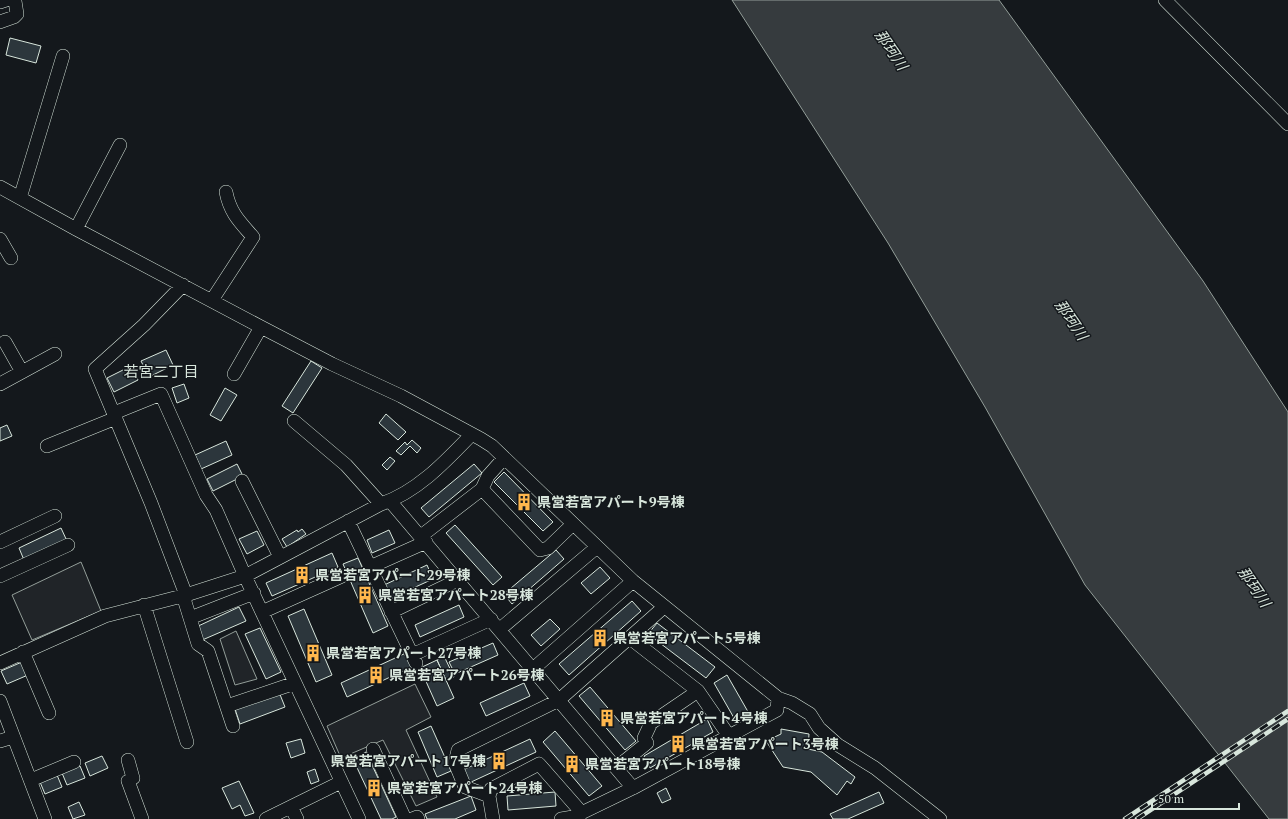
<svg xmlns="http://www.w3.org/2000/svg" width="1288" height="819" font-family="'PT Serif','Noto Sans JP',serif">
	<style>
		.green { fill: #202428; stroke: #939e99 }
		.water { fill: #363b3e; stroke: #939e99 }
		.building { fill: #2c363c; stroke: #d8e6dc }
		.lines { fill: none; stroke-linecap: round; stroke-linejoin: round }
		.minor-casing { stroke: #d8e6dc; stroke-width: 14 }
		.minor { stroke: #14181c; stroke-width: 13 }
		.rail-casing { stroke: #d8e6dc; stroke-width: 4.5 }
		.rail { stroke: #14181c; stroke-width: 3; stroke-dasharray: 9; stroke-linecap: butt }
		.labels { text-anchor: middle; stroke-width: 3; stroke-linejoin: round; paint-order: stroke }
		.poi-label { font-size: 14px; font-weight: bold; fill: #d8e6dc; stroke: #14181c; text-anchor: start }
		.water-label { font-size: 15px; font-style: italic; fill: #d8e6dc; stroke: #14181c }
		.neighbourhood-label { font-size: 15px; fill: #d8e6dc; stroke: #14181c }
	</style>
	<rect width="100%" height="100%" fill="#14181c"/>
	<path class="green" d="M 81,562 L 101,611 L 32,640 L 12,595 Z
		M 236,631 L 257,679 L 235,685 L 220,639 Z
		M 415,684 L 431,717 L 406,730 L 437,797 L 416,806 L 383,740 L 341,758 L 327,726 Z"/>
	<path class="water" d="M 732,0 L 999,0 L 1203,281 L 1288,412 L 1288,819 L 1269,819 L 1085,585 L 985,407 L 888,243 Z"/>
	<path class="building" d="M 10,38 L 41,46 L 36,63 L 6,55 Z
		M 166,350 L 173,365 L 149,377 L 141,361 Z
		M 311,361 L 322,368 L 293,413 L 282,406 Z
		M 131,366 L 138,380 L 114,392 L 107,378 Z
		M 184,384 L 189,398 L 177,403 L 172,388 Z
		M 225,388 L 237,395 L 221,421 L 210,415 Z
		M 386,414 L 406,432 L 398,440 L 379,423 Z
		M 7,425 L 12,436 L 0,441 L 0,428 Z
		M 412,440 L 421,448 L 417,453 L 410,446 L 401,455 L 396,451 L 405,442 L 407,445 Z
		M 226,441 L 232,455 L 201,469 L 195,455 Z
		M 390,457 L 395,461 L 387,470 L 382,465 Z
		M 237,464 L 243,476 L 213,491 L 207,479 Z
		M 474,464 L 482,473 L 429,517 L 421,508 Z
		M 504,472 L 553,522 L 543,531 L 494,482 Z
		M 455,525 L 502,577 L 493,585 L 446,533 Z
		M 61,528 L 67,541 L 24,560 L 19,548 Z
		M 302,529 L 306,534 L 287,547 L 282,539 L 297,530 L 298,532 Z
		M 389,530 L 395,543 L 372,553 L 367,540 Z
		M 257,531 L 264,545 L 247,554 L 239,539 Z
		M 556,550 L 564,559 L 512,604 L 504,594 Z
		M 332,553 L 338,567 L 272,596 L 266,583 Z
		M 358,558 L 388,626 L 373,633 L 343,564 Z
		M 427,565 L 433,579 L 389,599 L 382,586 Z
		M 600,567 L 610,578 L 591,594 L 581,583 Z
		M 632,601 L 641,611 L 569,675 L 559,664 Z
		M 459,605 L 464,617 L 420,637 L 415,625 Z
		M 239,607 L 246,621 L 200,641 L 194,628 Z
		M 304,609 L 332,675 L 316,682 L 288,616 Z
		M 550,619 L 560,629 L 541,646 L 531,635 Z
		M 657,623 L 715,667 L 706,678 L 648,634 Z
		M 260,628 L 281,672 L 266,679 L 245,634 Z
		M 493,643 L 498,655 L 455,674 L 449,662 Z
		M 406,653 L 412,667 L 347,697 L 341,683 Z
		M 444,656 L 454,677 L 446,680 L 437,660 Z
		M 437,660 L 454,698 L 437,706 L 420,668 Z
		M 22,662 L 28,675 L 7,684 L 1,671 Z
		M 727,675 L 751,717 L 738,725 L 714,683 Z
		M 524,683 L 530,696 L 486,716 L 480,703 Z
		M 590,687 L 636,741 L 625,750 L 579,696 Z
		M 279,692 L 285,707 L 240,724 L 235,709 Z
		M 707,719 L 713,732 L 650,768 L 644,756 Z
		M 431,726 L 451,771 L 437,777 L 418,732 Z
		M 781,729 L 809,734 L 808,749 L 822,752 L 855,777 L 851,784 L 847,781 L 837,795 L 811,772 L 783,767 L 766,741 L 781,734 Z
		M 555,731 L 602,786 L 589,796 L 543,742 Z
		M 301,739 L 305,753 L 291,758 L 286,743 Z
		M 530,739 L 536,752 L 469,783 L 463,770 Z
		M 366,752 L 396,817 L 392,819 L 381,819 L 353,759 Z
		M 102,756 L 108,768 L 90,776 L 85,763 Z
		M 80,766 L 85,778 L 67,785 L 62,773 Z
		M 315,769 L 319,781 L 311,784 L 307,772 Z
		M 57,775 L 62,787 L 45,794 L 40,782 Z
		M 239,781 L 254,813 L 245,816 L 240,805 L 232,809 L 222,788 Z
		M 666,788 L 671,799 L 662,803 L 657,793 Z
		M 555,792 L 556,806 L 508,810 L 507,796 Z
		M 879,792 L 884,803 L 848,819 L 833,819 L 830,814 Z
		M 471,796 L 476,810 L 455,819 L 427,819 L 425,814 Z
		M 79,802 L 85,815 L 73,819 L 68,807 Z"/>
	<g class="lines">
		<g class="minor-casing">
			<path id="minor" d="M 1165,0 L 1288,124
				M 0,2 L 6,0
				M 0,22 L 14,17 L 17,14 L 15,1
				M 0,187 L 76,229 L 261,327 L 332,364 L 401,396 L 481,439 L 492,446 L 633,581 L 778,698 L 777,710 L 633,788 L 573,817 L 561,819
				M 20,198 L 63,56
				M 76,229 L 120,145
				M 0,239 L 11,258
				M 183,285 L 144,325 L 95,369 L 151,503 L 186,595 L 185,602 L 198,644 L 208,651 L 233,726
				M 212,300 L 253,237 C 240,222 230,213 226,192
				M 5,342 L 22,372
				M 234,374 L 261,327
				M 0,384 L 55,354
				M 114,413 L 161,394 L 206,495 L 216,510 L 245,576 L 359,819
				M 294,421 L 346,465 L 381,504
				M 47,446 L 116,418
				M 242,481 L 280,557
				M 482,489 L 540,550 L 548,548 L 573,524
				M 390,501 L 633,788
				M 348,521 L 416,663
				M 421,536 L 482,489 L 488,476 L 504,458
				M 0,542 L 55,516
				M 370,567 L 426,542
				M 0,576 L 68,545
				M 144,605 L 187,742
				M 262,612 L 342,576
				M 391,612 L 458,580
				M 190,618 L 254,593
				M 500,629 L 597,547
				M 630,638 L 698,691 L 729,736
				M 23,652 L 49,713
				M 412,655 L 491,619
				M 0,663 L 105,616 L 186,595 L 245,576 L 381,504 C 417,492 445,462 471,435
				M 533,669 L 633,581
				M 778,698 L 792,703 L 810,714 L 819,728 L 838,745 L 875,768 L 940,819
				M 0,701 L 45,819
				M 227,706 L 295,683
				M 0,741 L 13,737
				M 373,749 L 405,819
				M 128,760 L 133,778 L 128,781 L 142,819
				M 616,768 L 647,743 L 644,738 L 651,723 L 698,691
				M 31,780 L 74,762
				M 489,796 L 465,787 L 455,763 L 458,750 L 559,700 L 664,607
				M 291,807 L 297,819
				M 266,819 L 341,782
				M 412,819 L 417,817 L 418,819
				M 493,819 L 489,796 L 491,789 L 539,764 L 582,813"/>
		</g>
		<use href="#minor" class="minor"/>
		<g class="rail-casing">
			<path id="rail" d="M 1125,819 L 1288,711
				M 1137,819 L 1288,719"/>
		</g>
		<use href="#rail" class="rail"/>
	</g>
	<defs>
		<g id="building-bare" transform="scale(1.38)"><path d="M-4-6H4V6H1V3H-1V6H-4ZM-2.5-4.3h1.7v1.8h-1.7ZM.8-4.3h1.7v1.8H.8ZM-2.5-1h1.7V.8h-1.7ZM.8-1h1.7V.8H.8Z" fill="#ffb74d" stroke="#14181c" stroke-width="2.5" paint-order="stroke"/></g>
	</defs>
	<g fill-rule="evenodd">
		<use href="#building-bare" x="524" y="502"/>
		<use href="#building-bare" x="302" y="575"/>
		<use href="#building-bare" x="365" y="595"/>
		<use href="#building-bare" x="600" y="638"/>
		<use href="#building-bare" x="313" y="653"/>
		<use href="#building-bare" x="376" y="675"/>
		<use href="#building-bare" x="607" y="718"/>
		<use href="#building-bare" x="678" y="744"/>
		<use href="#building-bare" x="499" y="761"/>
		<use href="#building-bare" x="572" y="764"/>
		<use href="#building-bare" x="374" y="788"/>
	</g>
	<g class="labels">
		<g class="poi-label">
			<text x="537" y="507">県営若宮アパート9号棟</text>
			<text x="315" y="580">県営若宮アパート29号棟</text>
			<text x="378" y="600">県営若宮アパート28号棟</text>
			<text x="613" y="643">県営若宮アパート5号棟</text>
			<text x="326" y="658">県営若宮アパート27号棟</text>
			<text x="389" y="680">県営若宮アパート26号棟</text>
			<text x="620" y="723">県営若宮アパート4号棟</text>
			<text x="691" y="749">県営若宮アパート3号棟</text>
			<text x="486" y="766" text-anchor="end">県営若宮アパート17号棟</text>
			<text x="585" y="769">県営若宮アパート18号棟</text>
			<text x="387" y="793">県営若宮アパート24号棟</text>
		</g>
		<g class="water-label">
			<text transform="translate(891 50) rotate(56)" y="5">那珂川</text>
			<text transform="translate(1071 320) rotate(56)" y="5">那珂川</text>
			<text transform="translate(1254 587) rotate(56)" y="5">那珂川</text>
		</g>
		<g class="neighbourhood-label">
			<text x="161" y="377">若宮二丁目</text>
		</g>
	</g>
	<path d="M1152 803v6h87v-6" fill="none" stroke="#d8e6dc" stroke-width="2"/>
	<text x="1158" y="803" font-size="12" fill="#d8e6dc" stroke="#14181c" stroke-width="3" paint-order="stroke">50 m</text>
</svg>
